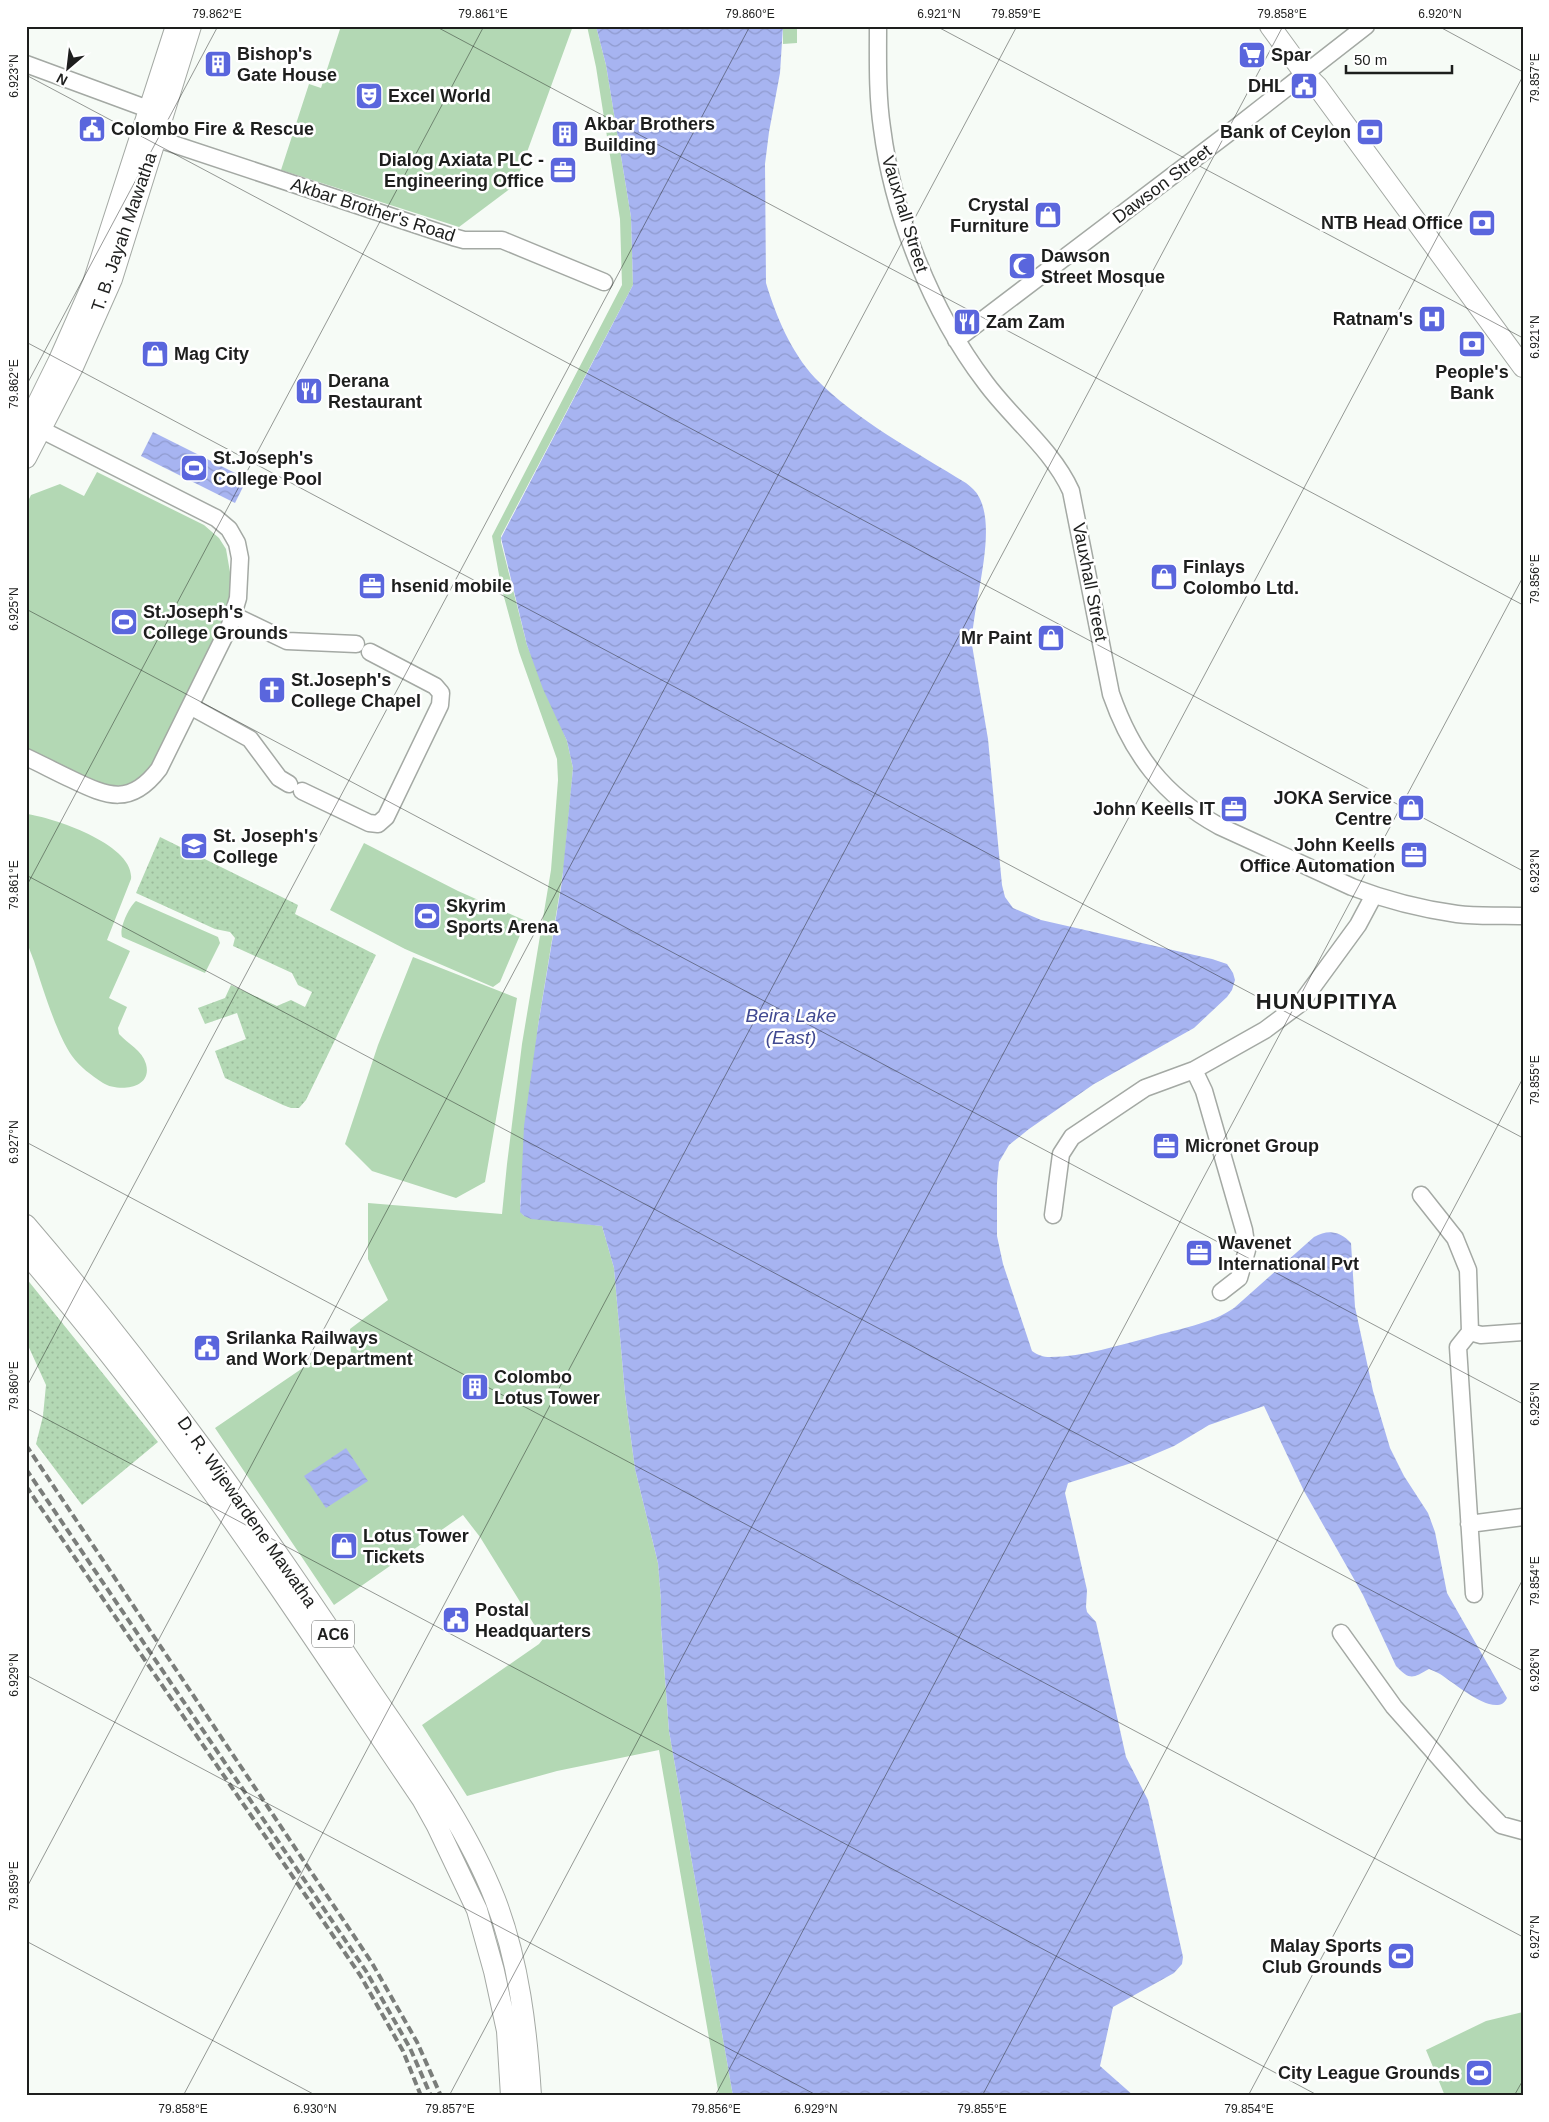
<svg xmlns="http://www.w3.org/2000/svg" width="1549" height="2122" font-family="Arial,sans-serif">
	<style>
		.grass { fill: url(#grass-dots) }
		.green { fill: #b3d8b4 }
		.water { fill: url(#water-waves) }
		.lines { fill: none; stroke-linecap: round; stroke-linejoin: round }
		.minor-casing { stroke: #a4a9a4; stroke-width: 19 }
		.major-casing { stroke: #a4a9a4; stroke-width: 22 }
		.minor { stroke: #fff; stroke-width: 16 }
		.major { stroke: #fff; stroke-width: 20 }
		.rail { stroke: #7a7d7a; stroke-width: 4; stroke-dasharray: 8 4; stroke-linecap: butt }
		.ticks { fill: none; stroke: #1d1e1d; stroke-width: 1; stroke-opacity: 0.45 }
		.labels { text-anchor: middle; stroke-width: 5; stroke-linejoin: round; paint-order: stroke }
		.shield { fill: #fff; stroke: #616261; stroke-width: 1 }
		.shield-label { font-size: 16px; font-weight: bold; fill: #1d1e1d }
		.poi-label { font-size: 18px; font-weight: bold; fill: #1d1e1d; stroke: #fff; text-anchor: start }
		.street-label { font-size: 18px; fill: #1d1e1d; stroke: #fff }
		.water-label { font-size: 19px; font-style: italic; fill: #404991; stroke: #fff }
		.district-label { font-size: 22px; font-weight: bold; letter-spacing: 1px; fill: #1d1e1d; stroke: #fff }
		.neatline { fill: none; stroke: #1d1e1d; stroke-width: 2 }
		.ticks-label { font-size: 12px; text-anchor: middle; fill: #1d1e1d }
	</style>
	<defs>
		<pattern id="grass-dots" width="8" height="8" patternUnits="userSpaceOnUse" patternTransform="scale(1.25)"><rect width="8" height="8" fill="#b3d8b4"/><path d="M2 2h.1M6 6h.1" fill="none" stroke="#9ab99a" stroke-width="1.8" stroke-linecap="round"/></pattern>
		<pattern id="water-waves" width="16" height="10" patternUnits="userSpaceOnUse" patternTransform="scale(1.25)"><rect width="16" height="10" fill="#a7b4f1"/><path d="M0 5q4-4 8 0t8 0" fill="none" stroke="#8f9ace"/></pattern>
	</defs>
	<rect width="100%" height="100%" fill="#f6fbf6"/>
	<path class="grass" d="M 160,837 L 298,905 L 295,914 L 376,955 L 306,1100 L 299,1108 L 291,1108 L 283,1105 L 225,1078 L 215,1051 L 246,1039 L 237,1013 L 205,1024 L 198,1008 L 225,998 L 231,985 L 277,1006 L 291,1000 L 305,1007 L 312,992 L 298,985 L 292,973 L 233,946 L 235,938 L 230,932 L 215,929 L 136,893 Z
		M 26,1278 L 158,1442 L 82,1505 L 36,1444 L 43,1416 L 46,1385 L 26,1341 Z"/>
	<path class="green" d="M 341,26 L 573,26 L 515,185 L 459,227 L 281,170 L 309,84 L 321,88 Z
		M 587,26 L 596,26 L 606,65 L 631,217 L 633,285 L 501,536 L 501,542 L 527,645 L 567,741 L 573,768 L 564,866 L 538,1026 L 520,1202 L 520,1211 L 524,1216 L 602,1226 L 614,1268 L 625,1394 L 635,1469 L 658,1563 L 661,1600 L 661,1626 L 669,1731 L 733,2096 L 719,2096 L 659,1750 L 557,1771 L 467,1796 L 422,1725 L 539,1644 L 543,1639 L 480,1537 L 463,1515 L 334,1605 L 215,1428 L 316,1359 L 351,1358 L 350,1329 L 388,1300 L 368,1259 L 368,1203 L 502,1214 L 507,1164 L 522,1044 L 551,870 L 558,780 L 557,759 L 519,652 L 501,586 L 492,536 L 622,285 L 620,219 L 596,67 Z
		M 783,26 L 797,26 L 797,43 L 783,44 Z
		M 97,472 L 204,525 L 219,538 L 226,549 L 231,578 L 230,602 L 215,642 L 151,771 C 139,780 127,787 112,786 C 94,786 45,758 26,749 L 26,505 L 31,495 L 60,484 L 84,496 Z
		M 26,814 C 53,817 135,845 131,879 L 107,940 L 130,951 L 109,998 L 127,1007 L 118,1028 L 119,1034 C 128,1044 142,1050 146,1064 C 153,1090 117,1092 103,1083 C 91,1075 80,1067 72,1056 C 57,1035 42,986 34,961 C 31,953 27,944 26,935 C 25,923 26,910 26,898 C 26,870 26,842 26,814 Z
		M 364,843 L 458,891 L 526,921 L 500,982 L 493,987 L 405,949 L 330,910 Z
		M 136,901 L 218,937 L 220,943 L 205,973 L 122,937 C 119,928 129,907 136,901 Z
		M 413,957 L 517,998 L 485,1182 L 456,1198 L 372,1171 L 345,1144 L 378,1045 Z
		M 1523,2012 L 1523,2096 L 1445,2096 L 1426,2050 L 1486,2021 Z"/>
	<path class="water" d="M 596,26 L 783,26 L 780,73 L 769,132 L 765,164 L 766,283 C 776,316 791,352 815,378 C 856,420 916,452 966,483 C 971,487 976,491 979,497 C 998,532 972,604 972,645 L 988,739 L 1002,885 L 1005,897 L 1013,908 L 1041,920 L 1212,959 L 1227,964 L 1233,973 L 1235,980 L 1232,990 L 1227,997 L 1194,1028 L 1094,1084 L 1029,1129 L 1009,1145 L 999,1162 L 997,1183 L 997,1236 L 1003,1264 L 1032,1351 C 1038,1355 1043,1357 1050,1357 C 1084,1357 1119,1345 1151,1337 C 1178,1329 1211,1324 1234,1308 L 1314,1237 C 1328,1229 1340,1231 1351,1243 L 1355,1307 L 1373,1391 L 1390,1448 L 1404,1476 L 1428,1513 L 1435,1532 L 1447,1593 L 1507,1698 C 1497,1721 1452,1681 1440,1674 C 1437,1672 1433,1671 1429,1669 C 1413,1678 1410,1681 1396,1666 L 1363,1595 L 1304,1491 L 1264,1406 L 1209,1425 L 1174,1446 L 1141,1460 L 1068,1483 L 1065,1493 L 1087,1590 L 1086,1607 L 1087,1612 L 1096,1622 L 1126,1757 L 1148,1800 L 1183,1957 L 1182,1964 L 1174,1973 L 1113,2007 L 1100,2066 L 1134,2096 L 733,2096 L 669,1731 L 661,1625 L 661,1600 L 658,1563 L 635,1469 L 625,1394 L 614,1268 L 602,1226 L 531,1219 L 524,1216 L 520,1212 L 524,1126 L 538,1026 L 562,881 L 573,768 L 567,741 L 543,689 L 527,645 L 501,538 L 633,285 L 631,217 L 606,65 Z
		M 153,432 L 247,479 L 235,503 L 141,456 Z
		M 346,1448 L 368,1481 L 326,1508 L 304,1476 Z"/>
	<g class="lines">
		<g class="minor-casing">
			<path id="minor" d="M 878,26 C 878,60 877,94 882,128 C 893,215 932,312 985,382 C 1012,419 1052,449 1071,491 L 1111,694 C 1132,754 1163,795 1219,826 L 1352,887 C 1386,900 1421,909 1457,914 C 1479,917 1501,915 1523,916
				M 26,64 L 159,113
				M 146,135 L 453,237 L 464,240 L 502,240 L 604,282
				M 956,340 L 1230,132 L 1366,26
				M 233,615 L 287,641 L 356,644
				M 190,706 L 250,739 L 279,778 L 289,784
				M 26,757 C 41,764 56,772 71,779 C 108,797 131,806 159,769 L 230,625 L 238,598 L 240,558 L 237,543 L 229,529 L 216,518 L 40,429
				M 302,791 L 369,823 L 378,824 L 386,817 L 440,705 L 441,693 L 435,686 L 370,652
				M 1194,1070 L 1204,1091 L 1244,1230 L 1247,1250 L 1239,1278 L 1221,1292
				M 1421,1195 L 1455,1238 L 1468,1270 L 1470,1332 L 1481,1335 L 1523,1332
				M 1053,1215 L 1061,1154 L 1072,1137 L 1145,1088 L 1194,1070 L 1265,1030 L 1301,1003 L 1358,925 L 1374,895
				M 1470,1332 L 1458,1347 L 1474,1594
				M 1469,1524 L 1523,1517
				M 1341,1633 L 1394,1707 L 1475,1798 L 1501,1825 L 1523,1831"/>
		</g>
		<g class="major-casing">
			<path id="major" d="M 1270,26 L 1305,74 L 1317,86 L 1523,367
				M 26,427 L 59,360 L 93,283 L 176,26
				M 26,458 L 73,367 L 112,279 L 191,26
				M 26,1225 C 148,1367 257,1520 360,1675 C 408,1747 463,1818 495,1899 C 519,1961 527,2031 531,2096
				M 26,1253 C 79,1315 131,1380 179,1446 C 264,1561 342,1681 422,1799 L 437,1826 L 477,1910 L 494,1971 L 507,2031 L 511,2096"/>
		</g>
		<use href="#minor" class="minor"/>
		<use href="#major" class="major"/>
		<path class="rail" d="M 26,1445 L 372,1963 L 417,2042 L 441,2096
			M 26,1469 L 366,1971 L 410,2048 L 431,2096
			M 26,1486 L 360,1975 L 403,2051 L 421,2096"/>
	</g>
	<path class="ticks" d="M 435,26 L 1523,605M 936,26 L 1523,338M 1438,26 L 1523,72M 26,75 L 1523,871M 26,342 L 1523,1138M 26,386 L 218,26M 26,609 L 1523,1404M 26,875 L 1523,1671M 26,887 L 484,26M 26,1142 L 1523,1937M 26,1388 L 750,26M 26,1408 L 1319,2096M 26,1675 L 818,2096M 26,1889 L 1017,26M 26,1941 L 317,2096M 183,2096 L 1283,26M 449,2096 L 1523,76M 715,2096 L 1523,577M 982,2096 L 1523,1078M 1248,2096 L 1523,1579M 1514,2096 L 1523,2080"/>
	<defs>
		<g id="supermarket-square" transform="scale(1.4375)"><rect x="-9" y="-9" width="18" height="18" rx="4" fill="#5a66dd" stroke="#fff"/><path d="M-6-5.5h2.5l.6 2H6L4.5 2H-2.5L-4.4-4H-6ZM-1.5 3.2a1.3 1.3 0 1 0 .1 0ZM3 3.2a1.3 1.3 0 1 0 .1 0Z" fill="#fff"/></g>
		<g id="building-square" transform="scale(1.4375)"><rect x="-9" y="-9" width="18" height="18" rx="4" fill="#5a66dd" stroke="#fff"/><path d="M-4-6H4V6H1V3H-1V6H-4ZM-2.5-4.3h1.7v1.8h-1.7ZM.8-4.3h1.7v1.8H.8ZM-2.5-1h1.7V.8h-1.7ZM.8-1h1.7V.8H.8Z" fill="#fff"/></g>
		<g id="civic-square" transform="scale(1.4375)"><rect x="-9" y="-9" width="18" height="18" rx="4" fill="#5a66dd" stroke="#fff"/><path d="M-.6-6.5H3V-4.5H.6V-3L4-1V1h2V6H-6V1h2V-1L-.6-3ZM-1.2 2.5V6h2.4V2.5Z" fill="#fff"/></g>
		<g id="theatre-square" transform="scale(1.4375)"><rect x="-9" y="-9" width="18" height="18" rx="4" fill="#5a66dd" stroke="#fff"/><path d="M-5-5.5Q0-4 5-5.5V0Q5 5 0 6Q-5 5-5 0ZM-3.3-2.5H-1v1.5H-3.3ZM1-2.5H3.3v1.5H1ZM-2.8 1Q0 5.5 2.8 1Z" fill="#fff"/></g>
		<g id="bank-square" transform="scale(1.4375)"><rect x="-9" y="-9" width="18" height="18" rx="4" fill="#5a66dd" stroke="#fff"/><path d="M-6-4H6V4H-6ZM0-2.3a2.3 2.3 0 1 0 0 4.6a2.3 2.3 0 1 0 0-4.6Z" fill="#fff"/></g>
		<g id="office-square" transform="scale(1.4375)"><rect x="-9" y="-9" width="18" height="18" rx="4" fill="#5a66dd" stroke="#fff"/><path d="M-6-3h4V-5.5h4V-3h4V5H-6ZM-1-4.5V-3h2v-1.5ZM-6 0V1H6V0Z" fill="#fff"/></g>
		<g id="shop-square" transform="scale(1.4375)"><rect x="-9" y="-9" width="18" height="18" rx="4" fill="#5a66dd" stroke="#fff"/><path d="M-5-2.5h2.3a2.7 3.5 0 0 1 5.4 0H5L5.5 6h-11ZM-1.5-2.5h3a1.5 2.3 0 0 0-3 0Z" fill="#fff"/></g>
		<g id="mosque-square" transform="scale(1.4375)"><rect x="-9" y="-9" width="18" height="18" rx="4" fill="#5a66dd" stroke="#fff"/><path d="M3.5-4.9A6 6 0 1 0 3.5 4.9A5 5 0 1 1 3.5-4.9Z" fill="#fff"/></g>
		<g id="hospital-square" transform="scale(1.4375)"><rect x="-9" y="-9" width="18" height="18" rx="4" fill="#5a66dd" stroke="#fff"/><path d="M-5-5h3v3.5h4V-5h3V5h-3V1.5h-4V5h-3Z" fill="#fff"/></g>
		<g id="restaurant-square" transform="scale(1.4375)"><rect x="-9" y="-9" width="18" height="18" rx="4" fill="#5a66dd" stroke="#fff"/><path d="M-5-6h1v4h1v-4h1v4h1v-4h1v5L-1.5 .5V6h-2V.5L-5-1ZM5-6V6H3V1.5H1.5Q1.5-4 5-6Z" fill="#fff"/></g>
		<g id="stadium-square" transform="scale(1.4375)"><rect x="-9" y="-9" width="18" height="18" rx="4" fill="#5a66dd" stroke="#fff"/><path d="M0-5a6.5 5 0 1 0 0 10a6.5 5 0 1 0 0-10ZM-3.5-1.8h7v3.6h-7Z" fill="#fff"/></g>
		<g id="church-square" transform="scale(1.4375)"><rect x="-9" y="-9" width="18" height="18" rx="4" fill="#5a66dd" stroke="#fff"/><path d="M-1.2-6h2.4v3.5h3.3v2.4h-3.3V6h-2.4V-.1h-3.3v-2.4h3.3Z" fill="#fff"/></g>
		<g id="university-square" transform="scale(1.4375)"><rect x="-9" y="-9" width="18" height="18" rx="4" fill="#5a66dd" stroke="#fff"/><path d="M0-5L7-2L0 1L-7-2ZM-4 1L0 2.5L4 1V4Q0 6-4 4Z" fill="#fff"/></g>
	</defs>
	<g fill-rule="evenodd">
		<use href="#supermarket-square" x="1252" y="55"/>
		<use href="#building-square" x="218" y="64"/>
		<use href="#civic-square" x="1304" y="86"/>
		<use href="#theatre-square" x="369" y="96"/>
		<use href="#civic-square" x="92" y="129"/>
		<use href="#bank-square" x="1370" y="132"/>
		<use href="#building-square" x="565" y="134"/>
		<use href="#office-square" x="563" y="170"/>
		<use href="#shop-square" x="1048" y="215"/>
		<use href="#bank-square" x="1482" y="223"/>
		<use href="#mosque-square" x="1022" y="266"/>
		<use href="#hospital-square" x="1432" y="319"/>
		<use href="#restaurant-square" x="967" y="322"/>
		<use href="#bank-square" x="1472" y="344"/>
		<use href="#shop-square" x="155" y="354"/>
		<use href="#restaurant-square" x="309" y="391"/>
		<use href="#stadium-square" x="194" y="468"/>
		<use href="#shop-square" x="1164" y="577"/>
		<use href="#office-square" x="372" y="586"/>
		<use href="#stadium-square" x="124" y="622"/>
		<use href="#shop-square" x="1051" y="638"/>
		<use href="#church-square" x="272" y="690"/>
		<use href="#shop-square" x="1411" y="808"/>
		<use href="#office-square" x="1234" y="809"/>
		<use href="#university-square" x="194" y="846"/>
		<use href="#office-square" x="1414" y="855"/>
		<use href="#stadium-square" x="427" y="916"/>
		<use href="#office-square" x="1166" y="1146"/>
		<use href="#office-square" x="1199" y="1253"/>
		<use href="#civic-square" x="207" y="1348"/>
		<use href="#building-square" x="475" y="1387"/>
		<use href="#shop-square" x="344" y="1546"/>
		<use href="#civic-square" x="456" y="1620"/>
		<use href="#stadium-square" x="1401" y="1956"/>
		<use href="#stadium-square" x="1479" y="2073"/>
	</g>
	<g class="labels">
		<rect class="shield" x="312" y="1620.5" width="42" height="27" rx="4"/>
		<g class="shield-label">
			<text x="333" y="1640">AC6</text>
		</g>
		<g class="poi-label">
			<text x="237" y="60">Bishop's<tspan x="237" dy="21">Gate House</tspan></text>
			<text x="1271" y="61">Spar</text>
			<text x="1285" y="92" text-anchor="end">DHL</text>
			<text x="388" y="102">Excel World</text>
			<text x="584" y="130">Akbar Brothers<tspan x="584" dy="21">Building</tspan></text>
			<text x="111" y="135">Colombo Fire &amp; Rescue</text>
			<text x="1351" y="138" text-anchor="end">Bank of Ceylon</text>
			<text x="544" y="166" text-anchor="end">Dialog Axiata PLC -<tspan x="544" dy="21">Engineering Office</tspan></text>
			<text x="1029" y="211" text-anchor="end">Crystal<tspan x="1029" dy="21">Furniture</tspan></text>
			<text x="1463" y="229" text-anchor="end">NTB Head Office</text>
			<text x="1041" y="262">Dawson<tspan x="1041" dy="21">Street Mosque</tspan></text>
			<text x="1413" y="325" text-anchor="end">Ratnam's</text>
			<text x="986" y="328">Zam Zam</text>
			<text x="174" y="360">Mag City</text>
			<text x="1472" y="378" text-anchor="middle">People's<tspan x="1472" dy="21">Bank</tspan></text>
			<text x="328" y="387">Derana<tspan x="328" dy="21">Restaurant</tspan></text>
			<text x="213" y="464">St.Joseph's<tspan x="213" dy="21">College Pool</tspan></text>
			<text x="1183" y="573">Finlays<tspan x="1183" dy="21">Colombo Ltd.</tspan></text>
			<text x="391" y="592">hsenid mobile</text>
			<text x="143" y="618">St.Joseph's<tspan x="143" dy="21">College Grounds</tspan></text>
			<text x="1032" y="644" text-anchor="end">Mr Paint</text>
			<text x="291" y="686">St.Joseph's<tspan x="291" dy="21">College Chapel</tspan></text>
			<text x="1392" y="804" text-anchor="end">JOKA Service<tspan x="1392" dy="21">Centre</tspan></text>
			<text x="1215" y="815" text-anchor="end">John Keells IT</text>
			<text x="213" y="842">St. Joseph's<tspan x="213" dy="21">College</tspan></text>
			<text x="1395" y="851" text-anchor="end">John Keells<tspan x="1395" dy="21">Office Automation</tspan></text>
			<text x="446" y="912">Skyrim<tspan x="446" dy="21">Sports Arena</tspan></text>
			<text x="1185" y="1152">Micronet Group</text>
			<text x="1218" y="1249">Wavenet<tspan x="1218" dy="21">International Pvt</tspan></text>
			<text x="226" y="1344">Srilanka Railways<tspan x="226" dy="21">and Work Department</tspan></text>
			<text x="494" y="1383">Colombo<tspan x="494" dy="21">Lotus Tower</tspan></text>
			<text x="363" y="1542">Lotus Tower<tspan x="363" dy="21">Tickets</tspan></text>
			<text x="475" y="1616">Postal<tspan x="475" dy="21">Headquarters</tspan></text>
			<text x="1382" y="1952" text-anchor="end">Malay Sports<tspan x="1382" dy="21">Club Grounds</tspan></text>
			<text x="1460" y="2079" text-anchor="end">City League Grounds</text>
		</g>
		<g class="street-label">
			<text transform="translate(1162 184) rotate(-37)" y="6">Dawson Street</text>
			<text transform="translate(373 210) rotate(18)" y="6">Akbar Brother's Road</text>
			<text transform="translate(905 214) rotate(73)" y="6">Vauxhall Street</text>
			<text transform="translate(124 232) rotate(-71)" y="6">T. B. Jayah Mawatha</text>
			<text transform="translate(1090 582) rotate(79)" y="6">Vauxhall Street</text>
			<text transform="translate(247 1512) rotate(55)" y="6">D. R. Wijewardene Mawatha</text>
		</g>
		<g class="water-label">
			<text x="791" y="1022">Beira Lake<tspan x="791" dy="22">(East)</tspan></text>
		</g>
		<g class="district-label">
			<text x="1327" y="1009">HUNUPITIYA</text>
		</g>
	</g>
	<rect width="1549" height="2122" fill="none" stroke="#ffffff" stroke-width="55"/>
	<g transform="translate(68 68) rotate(208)" stroke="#ffffff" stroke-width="4" paint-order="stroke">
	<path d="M0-4L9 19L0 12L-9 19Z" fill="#1d1e1d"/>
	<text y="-8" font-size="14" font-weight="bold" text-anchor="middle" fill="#1d1e1d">N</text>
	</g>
	<path d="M1346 65v8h106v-8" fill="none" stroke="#1d1e1d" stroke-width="2.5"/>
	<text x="1354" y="65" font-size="15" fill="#1d1e1d" stroke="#ffffff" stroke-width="4" paint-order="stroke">50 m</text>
	<rect x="28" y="28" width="1494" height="2066" class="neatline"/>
	<g class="ticks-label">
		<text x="217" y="18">79.862°E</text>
		<text x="483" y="18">79.861°E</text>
		<text x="750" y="18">79.860°E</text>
		<text x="939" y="18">6.921°N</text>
		<text x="1016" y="18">79.859°E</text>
		<text x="1282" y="18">79.858°E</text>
		<text x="1440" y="18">6.920°N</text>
		<text transform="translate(14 76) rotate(-90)" y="4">6.923°N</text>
		<text transform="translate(1535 78) rotate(-90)" y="4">79.857°E</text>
		<text transform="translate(1535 337) rotate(-90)" y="4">6.921°N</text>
		<text transform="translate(14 384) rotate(-90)" y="4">79.862°E</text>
		<text transform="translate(1535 579) rotate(-90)" y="4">79.856°E</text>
		<text transform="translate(14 609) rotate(-90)" y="4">6.925°N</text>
		<text transform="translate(1535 871) rotate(-90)" y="4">6.923°N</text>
		<text transform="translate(14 885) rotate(-90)" y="4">79.861°E</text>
		<text transform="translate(1535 1080) rotate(-90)" y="4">79.855°E</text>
		<text transform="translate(14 1142) rotate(-90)" y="4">6.927°N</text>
		<text transform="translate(14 1386) rotate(-90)" y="4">79.860°E</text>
		<text transform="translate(1535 1404) rotate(-90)" y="4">6.925°N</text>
		<text transform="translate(1535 1581) rotate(-90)" y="4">79.854°E</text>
		<text transform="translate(1535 1670) rotate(-90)" y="4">6.926°N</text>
		<text transform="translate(14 1675) rotate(-90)" y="4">6.929°N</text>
		<text transform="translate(14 1886) rotate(-90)" y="4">79.859°E</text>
		<text transform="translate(1535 1937) rotate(-90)" y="4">6.927°N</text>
		<text x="183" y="2113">79.858°E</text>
		<text x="315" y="2113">6.930°N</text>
		<text x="450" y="2113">79.857°E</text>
		<text x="716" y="2113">79.856°E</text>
		<text x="816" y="2113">6.929°N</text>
		<text x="982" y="2113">79.855°E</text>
		<text x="1249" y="2113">79.854°E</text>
	</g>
</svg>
